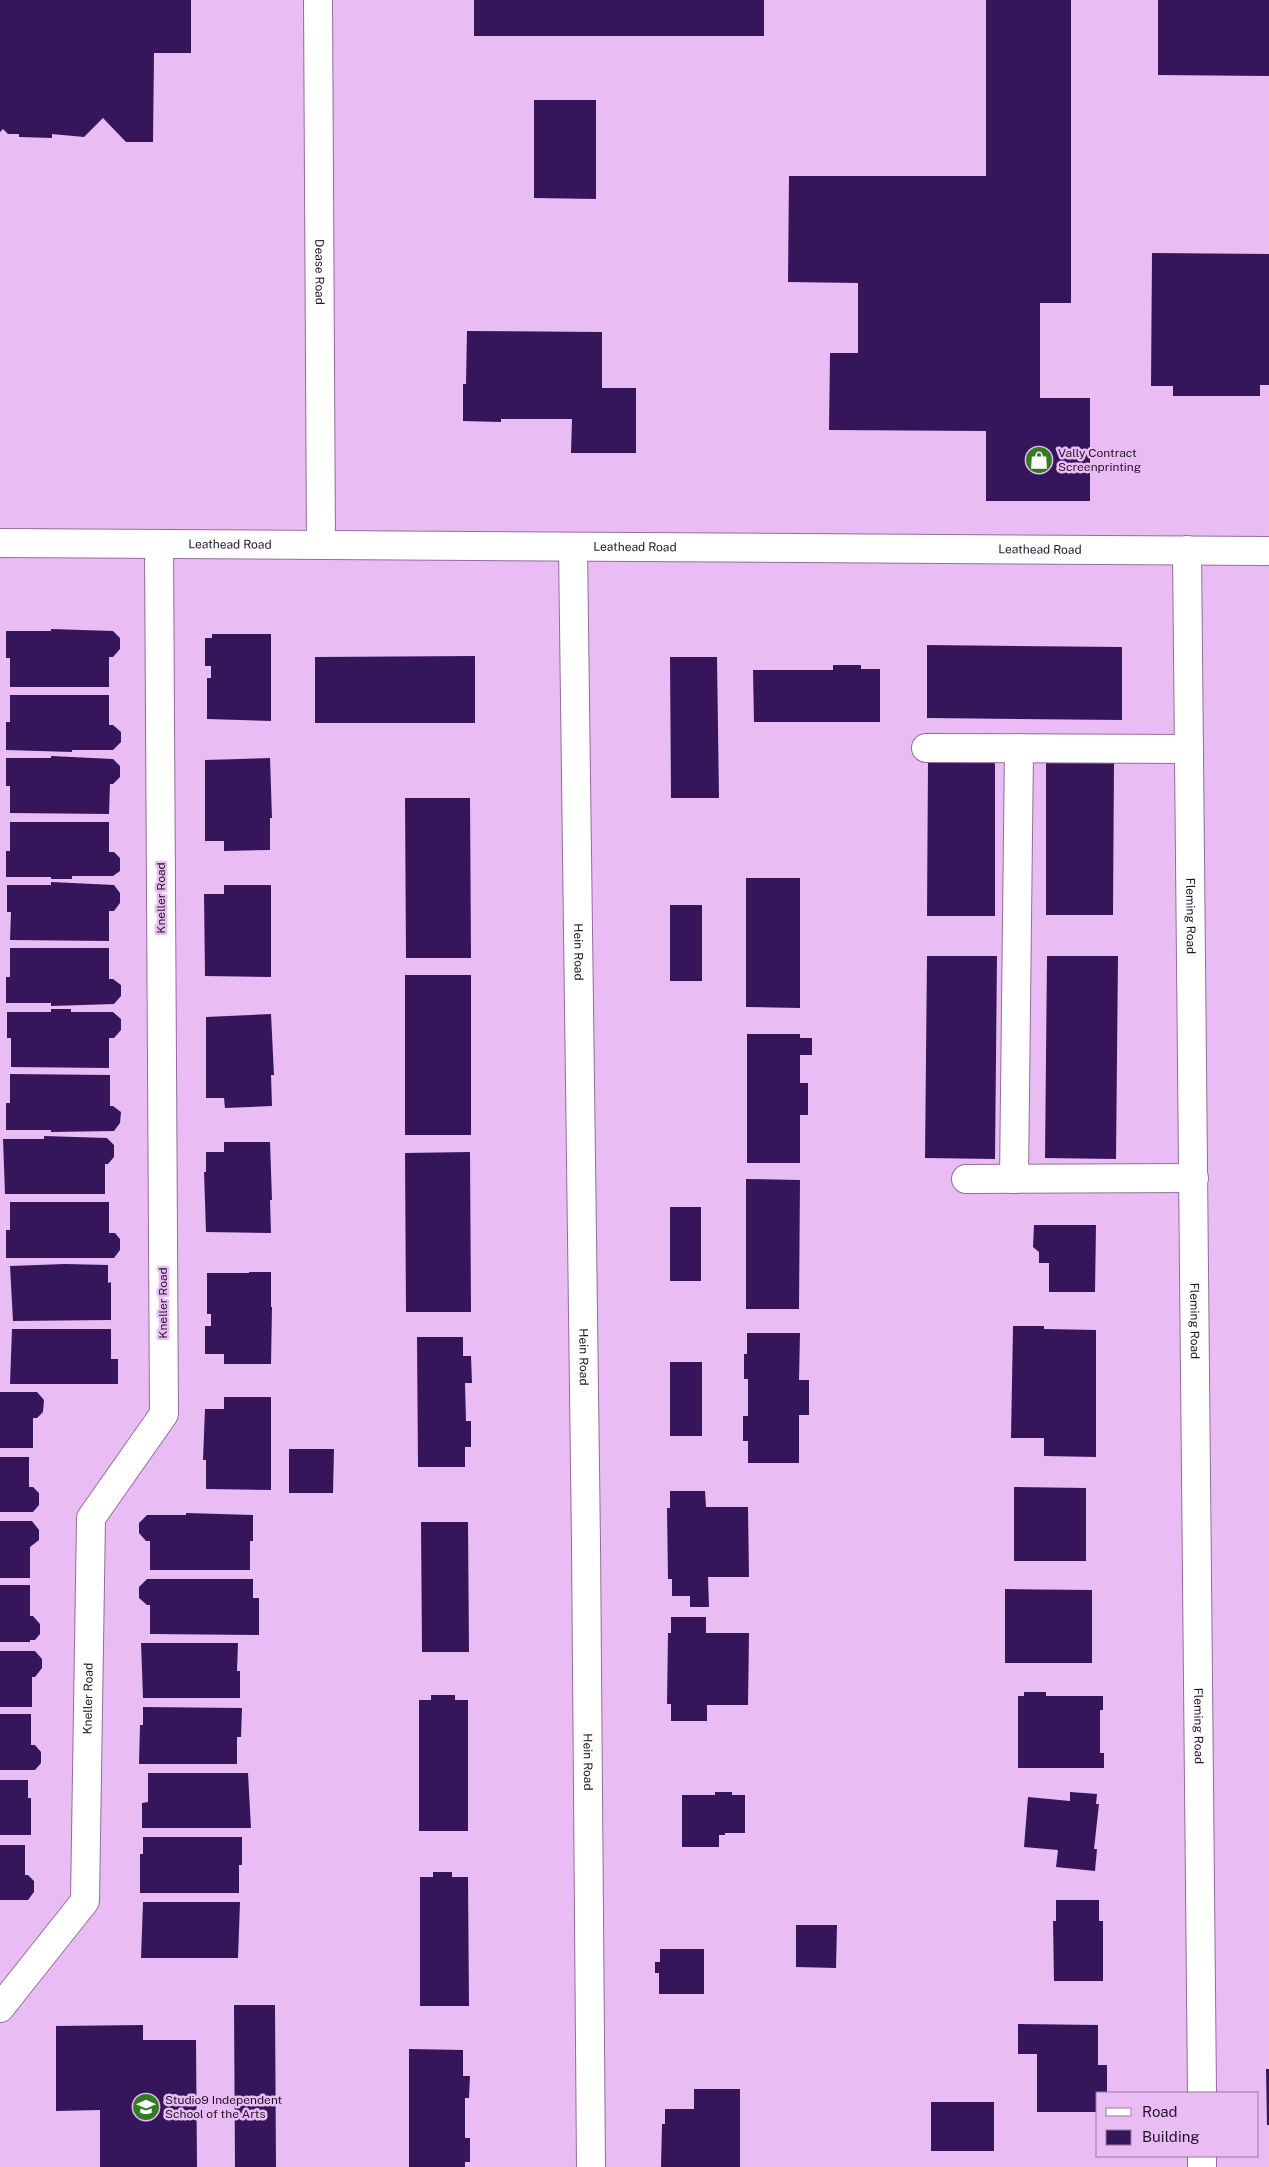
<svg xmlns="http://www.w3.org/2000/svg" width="1269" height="2167" font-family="'Public Sans',sans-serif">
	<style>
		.building { fill: #36165b }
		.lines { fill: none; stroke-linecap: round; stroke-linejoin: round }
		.minor-casing { stroke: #956c9e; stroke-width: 30 }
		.minor { stroke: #fff; stroke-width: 28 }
		.labels { text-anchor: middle; stroke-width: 5; stroke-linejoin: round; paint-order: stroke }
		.street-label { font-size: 12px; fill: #231327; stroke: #e9bdf3 }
		.poi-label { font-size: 12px; fill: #231327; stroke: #e9bdf3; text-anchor: start }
	</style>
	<rect width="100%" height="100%" fill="#e9bdf3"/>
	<path class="building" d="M 0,0 L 191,0 L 191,53 L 154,53 L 153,142 L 126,142 L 103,118 L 84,137 L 52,134 L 52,138 L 19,137 L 19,134 L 8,134 L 3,129 L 0,132 Z
		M 474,0 L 764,0 L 764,36 L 474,36 Z
		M 986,0 L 1071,0 L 1071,303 L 1040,303 L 1040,398 L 1090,398 L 1090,501 L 986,501 L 986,431 L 829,430 L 830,353 L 858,353 L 858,283 L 788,282 L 789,176 L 986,176 Z
		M 1158,0 L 1269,0 L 1269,76 L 1158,75 Z
		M 534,100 L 596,100 L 596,199 L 534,198 Z
		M 1152,253 L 1269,254 L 1269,385 L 1260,385 L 1260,396 L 1173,396 L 1173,386 L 1151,386 Z
		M 467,331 L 602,332 L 602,388 L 636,388 L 636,453 L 571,453 L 572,419 L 501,419 L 501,422 L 463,421 L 463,384 L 466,384 Z
		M 51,629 L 113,631 L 120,638 L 120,649 L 113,657 L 109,657 L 109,687 L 10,687 L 10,658 L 6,658 L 6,631 L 51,631 Z
		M 212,634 L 271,634 L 271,721 L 207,719 L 207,678 L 211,678 L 211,666 L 205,666 L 205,638 L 212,638 Z
		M 927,645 L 1122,647 L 1122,720 L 927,718 Z
		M 475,656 L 475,723 L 315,723 L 315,657 Z
		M 670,657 L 717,657 L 719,798 L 671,798 Z
		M 833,665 L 861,665 L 861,669 L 880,669 L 880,722 L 754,722 L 753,670 L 833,670 Z
		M 10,695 L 109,695 L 109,725 L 113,725 L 121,732 L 121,742 L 113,750 L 72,750 L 72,752 L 6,750 L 6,722 L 10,722 Z
		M 51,756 L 113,759 L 120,766 L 120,777 L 113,784 L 110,784 L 109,814 L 10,813 L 10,786 L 6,786 L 6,758 L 51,758 Z
		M 270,758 L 272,818 L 270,818 L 270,850 L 224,851 L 224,841 L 205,841 L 205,760 Z
		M 1046,760 L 1114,761 L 1113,915 L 1046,915 Z
		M 928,761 L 995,762 L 995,916 L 927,916 Z
		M 405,798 L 470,798 L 471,958 L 406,958 Z
		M 10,822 L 109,822 L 109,852 L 114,852 L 120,858 L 120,871 L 113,876 L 72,876 L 72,879 L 51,879 L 51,877 L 6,877 L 6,851 L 10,851 Z
		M 746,878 L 800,878 L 800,1008 L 746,1007 Z
		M 51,882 L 114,885 L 120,893 L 120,903 L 114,911 L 109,911 L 109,941 L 10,940 L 11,912 L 7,912 L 7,885 L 51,885 Z
		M 224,885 L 271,885 L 271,977 L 205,976 L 204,894 L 224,894 Z
		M 670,905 L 702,905 L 702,981 L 670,981 Z
		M 10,948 L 109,948 L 109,979 L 113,979 L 121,985 L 121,996 L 114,1004 L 51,1006 L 51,1003 L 6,1003 L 6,977 L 10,977 Z
		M 927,956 L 997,956 L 995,1159 L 925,1158 Z
		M 1047,956 L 1118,956 L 1116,1159 L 1045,1158 Z
		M 405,975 L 471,975 L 471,1135 L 405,1135 Z
		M 51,1009 L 71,1009 L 71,1012 L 113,1012 L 121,1019 L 121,1030 L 114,1038 L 109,1038 L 109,1068 L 11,1067 L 11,1038 L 7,1038 L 7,1012 L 51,1012 Z
		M 271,1014 L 274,1075 L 271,1075 L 272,1106 L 225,1108 L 224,1098 L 206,1098 L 206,1017 Z
		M 747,1034 L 800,1034 L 800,1038 L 812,1038 L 812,1055 L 800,1055 L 800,1083 L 808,1083 L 808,1115 L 800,1115 L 800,1163 L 747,1163 Z
		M 10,1074 L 110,1075 L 110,1106 L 113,1106 L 121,1112 L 120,1123 L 114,1131 L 51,1132 L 51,1130 L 6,1130 L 6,1103 L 10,1103 Z
		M 44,1136 L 107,1138 L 114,1145 L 114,1157 L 108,1164 L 105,1164 L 105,1194 L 5,1194 L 3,1139 L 44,1139 Z
		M 224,1142 L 270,1142 L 272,1200 L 270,1200 L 271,1233 L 206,1232 L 204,1172 L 206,1172 L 206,1152 L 224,1152 Z
		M 470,1152 L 471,1312 L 406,1312 L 405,1153 Z
		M 746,1179 L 800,1180 L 799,1309 L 746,1309 Z
		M 10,1202 L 109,1202 L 109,1233 L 115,1233 L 120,1239 L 120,1250 L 114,1258 L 6,1258 L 6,1230 L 10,1230 Z
		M 670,1207 L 701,1207 L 701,1281 L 670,1281 Z
		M 1034,1225 L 1096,1225 L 1095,1292 L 1049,1292 L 1049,1263 L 1039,1263 L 1039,1252 L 1033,1247 Z
		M 65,1264 L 108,1265 L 108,1283 L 111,1282 L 111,1320 L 13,1321 L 10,1266 Z
		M 249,1272 L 271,1272 L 271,1307 L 272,1307 L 271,1364 L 224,1364 L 224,1354 L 205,1354 L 205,1326 L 211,1326 L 211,1314 L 207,1314 L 207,1273 L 249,1273 Z
		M 1013,1326 L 1044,1326 L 1044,1329 L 1096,1330 L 1096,1457 L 1044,1456 L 1044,1438 L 1011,1438 Z
		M 12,1329 L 111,1329 L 111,1359 L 118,1359 L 118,1384 L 10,1384 Z
		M 747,1333 L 800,1333 L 799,1380 L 809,1380 L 809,1415 L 799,1415 L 799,1463 L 748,1463 L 748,1441 L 743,1441 L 743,1416 L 748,1416 L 748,1379 L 744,1379 L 744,1354 L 747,1354 Z
		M 417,1337 L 463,1337 L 463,1356 L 471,1356 L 472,1383 L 465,1383 L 466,1421 L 471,1421 L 471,1447 L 465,1447 L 465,1467 L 418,1467 Z
		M 670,1362 L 702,1362 L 702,1436 L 670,1436 Z
		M 0,1392 L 37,1392 L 44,1400 L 43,1412 L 37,1418 L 33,1418 L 33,1448 L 0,1448 Z
		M 224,1397 L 271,1397 L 271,1490 L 206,1489 L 206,1460 L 203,1460 L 205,1409 L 224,1409 Z
		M 289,1449 L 334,1449 L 333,1493 L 289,1493 Z
		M 0,1457 L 29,1457 L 29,1487 L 33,1487 L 39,1493 L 39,1505 L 33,1512 L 0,1512 Z
		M 1014,1487 L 1086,1488 L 1086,1561 L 1014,1561 Z
		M 670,1491 L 705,1491 L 706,1507 L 748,1507 L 749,1577 L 708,1577 L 709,1607 L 690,1607 L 690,1596 L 672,1596 L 672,1579 L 668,1579 L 667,1508 L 670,1508 Z
		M 186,1513 L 253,1515 L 253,1541 L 250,1541 L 250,1570 L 150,1570 L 150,1541 L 146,1541 L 139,1533 L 139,1523 L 147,1515 L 186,1515 Z
		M 0,1521 L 32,1521 L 39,1530 L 39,1540 L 30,1547 L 30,1578 L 0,1578 Z
		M 421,1522 L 468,1522 L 469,1652 L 422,1652 Z
		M 147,1579 L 253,1579 L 253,1598 L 259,1598 L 259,1635 L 150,1634 L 150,1605 L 147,1605 L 139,1598 L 139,1587 Z
		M 0,1585 L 30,1585 L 30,1616 L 33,1616 L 40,1624 L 40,1634 L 35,1640 L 30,1640 L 30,1642 L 0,1642 Z
		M 1005,1589 L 1092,1590 L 1092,1663 L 1005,1663 Z
		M 671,1617 L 706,1617 L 706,1633 L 749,1633 L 748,1705 L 707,1705 L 707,1721 L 671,1721 L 671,1704 L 667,1704 L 668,1633 L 671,1633 Z
		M 141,1643 L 238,1643 L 237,1671 L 240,1671 L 240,1698 L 143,1698 Z
		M 0,1651 L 35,1651 L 42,1659 L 42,1668 L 35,1677 L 32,1677 L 32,1707 L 0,1707 Z
		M 1024,1692 L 1046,1692 L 1046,1696 L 1103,1696 L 1103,1710 L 1100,1710 L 1100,1753 L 1104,1753 L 1104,1768 L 1018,1768 L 1018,1696 L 1024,1696 Z
		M 431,1695 L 455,1695 L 455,1700 L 468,1700 L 468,1831 L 419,1831 L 419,1700 L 431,1700 Z
		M 143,1707 L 242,1708 L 241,1737 L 237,1737 L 237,1764 L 139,1764 L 140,1725 L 143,1725 Z
		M 0,1714 L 31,1714 L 31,1745 L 35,1745 L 41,1752 L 41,1763 L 35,1770 L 0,1770 Z
		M 148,1773 L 248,1773 L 251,1828 L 142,1828 L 142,1803 L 148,1802 Z
		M 0,1780 L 28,1780 L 28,1798 L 31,1798 L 31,1835 L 0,1835 Z
		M 715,1792 L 732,1792 L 732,1795 L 745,1795 L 745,1833 L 725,1833 L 725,1835 L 719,1835 L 719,1847 L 682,1847 L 682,1795 L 715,1795 Z
		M 1070,1792 L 1097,1794 L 1096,1804 L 1099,1804 L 1094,1849 L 1097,1849 L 1095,1871 L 1056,1867 L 1058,1850 L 1024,1847 L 1028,1797 L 1070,1801 Z
		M 143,1837 L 242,1837 L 242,1865 L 239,1865 L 239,1893 L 140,1893 L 140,1854 L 143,1854 Z
		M 0,1845 L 25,1845 L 25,1875 L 28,1875 L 34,1881 L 34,1892 L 28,1900 L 0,1900 Z
		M 433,1872 L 452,1872 L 452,1877 L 468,1877 L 469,2006 L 420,2006 L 420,1877 L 433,1877 Z
		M 1056,1900 L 1099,1900 L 1099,1921 L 1103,1921 L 1103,1981 L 1054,1981 L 1053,1921 L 1056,1921 Z
		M 143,1902 L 240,1902 L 238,1958 L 141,1958 Z
		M 796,1925 L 837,1925 L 836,1968 L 796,1967 Z
		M 660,1949 L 704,1949 L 704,1994 L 659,1994 L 659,1973 L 655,1973 L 655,1962 L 660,1962 Z
		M 234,2005 L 275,2005 L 276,2167 L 235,2167 Z
		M 1018,2024 L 1098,2025 L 1098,2065 L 1107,2065 L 1107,2093 L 1098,2093 L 1098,2112 L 1037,2112 L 1037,2054 L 1018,2054 Z
		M 143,2025 L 143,2040 L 196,2040 L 197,2167 L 100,2167 L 100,2110 L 56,2111 L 56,2026 Z
		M 409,2049 L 463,2050 L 463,2076 L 470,2076 L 469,2098 L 465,2098 L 465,2138 L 470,2138 L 470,2162 L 465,2162 L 465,2167 L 409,2167 Z
		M 1266,2069 L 1269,2069 L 1269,2125 L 1267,2125 Z
		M 694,2089 L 740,2089 L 740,2167 L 661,2167 L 662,2124 L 665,2124 L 665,2109 L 694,2109 Z
		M 931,2102 L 994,2102 L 994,2151 L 931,2151 Z"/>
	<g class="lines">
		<g class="minor-casing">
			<g id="minor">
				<path id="s1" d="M 318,0 L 321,545"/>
				<path id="s2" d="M 0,543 L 1269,551"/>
				<path id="s3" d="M 573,547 L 586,1543 L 591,2167"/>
				<path id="s4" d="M 1187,550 L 1202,2093"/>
				<path d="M 926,748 L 1189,749"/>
				<path d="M 966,1179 L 1194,1178"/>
				<path d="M 1014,1179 L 1019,748"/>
				<path id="s5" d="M 0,2008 L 85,1901 L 91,1518 L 164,1414 L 159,544"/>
				<path d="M 1202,2156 L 1202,2167"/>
			</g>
		</g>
		<use href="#minor" class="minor"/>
	</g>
	<defs>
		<g id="shop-disc" transform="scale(1.4375)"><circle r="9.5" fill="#327c23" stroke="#e9bdf3"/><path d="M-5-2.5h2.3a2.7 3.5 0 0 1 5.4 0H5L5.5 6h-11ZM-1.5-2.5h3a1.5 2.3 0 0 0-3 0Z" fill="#fff"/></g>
		<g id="school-disc" transform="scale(1.4375)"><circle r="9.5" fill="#327c23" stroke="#e9bdf3"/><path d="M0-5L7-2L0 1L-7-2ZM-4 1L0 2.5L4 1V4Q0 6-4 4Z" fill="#fff"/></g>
	</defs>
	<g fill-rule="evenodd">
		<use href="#shop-disc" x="1039" y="460"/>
		<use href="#school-disc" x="146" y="2107"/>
	</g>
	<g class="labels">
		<g class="street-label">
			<text dy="4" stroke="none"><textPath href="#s1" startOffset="272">Dease Road</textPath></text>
			<text dy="4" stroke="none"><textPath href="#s2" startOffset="230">Leathead Road</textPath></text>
			<text dy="4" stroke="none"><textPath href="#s2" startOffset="635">Leathead Road</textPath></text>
			<text dy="4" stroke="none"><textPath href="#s2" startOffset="1040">Leathead Road</textPath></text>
			<text transform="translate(161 898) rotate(-90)" y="4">Kneller Road</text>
			<text dy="4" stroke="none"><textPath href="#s4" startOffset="366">Fleming Road</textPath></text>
			<text dy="4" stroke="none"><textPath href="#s3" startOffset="405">Hein Road</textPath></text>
			<text transform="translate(163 1303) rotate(-90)" y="4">Kneller Road</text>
			<text dy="4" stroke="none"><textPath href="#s4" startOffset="771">Fleming Road</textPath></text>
			<text dy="4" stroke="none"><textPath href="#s3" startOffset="810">Hein Road</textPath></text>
			<text dy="4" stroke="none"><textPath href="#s5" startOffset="339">Kneller Road</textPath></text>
			<text dy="4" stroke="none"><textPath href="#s4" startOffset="1176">Fleming Road</textPath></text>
			<text dy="4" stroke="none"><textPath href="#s3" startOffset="1215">Hein Road</textPath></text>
		</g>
		<g class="poi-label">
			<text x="1058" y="457">Vally Contract<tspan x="1058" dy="14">Screenprinting</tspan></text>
			<text x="165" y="2104">Studio9 Independent<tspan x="165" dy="14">School of the Arts</tspan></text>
		</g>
	</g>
	<rect x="1096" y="2092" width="162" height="65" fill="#e9bdf3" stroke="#9a79a1"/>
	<rect x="1106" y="2108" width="25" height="8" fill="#ffffff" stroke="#9a79a1"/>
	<text x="1142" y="2117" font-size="15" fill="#231327">Road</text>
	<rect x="1106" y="2130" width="25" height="15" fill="#36165b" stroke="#9a79a1"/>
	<text x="1142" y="2142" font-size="15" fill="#231327">Building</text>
</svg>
